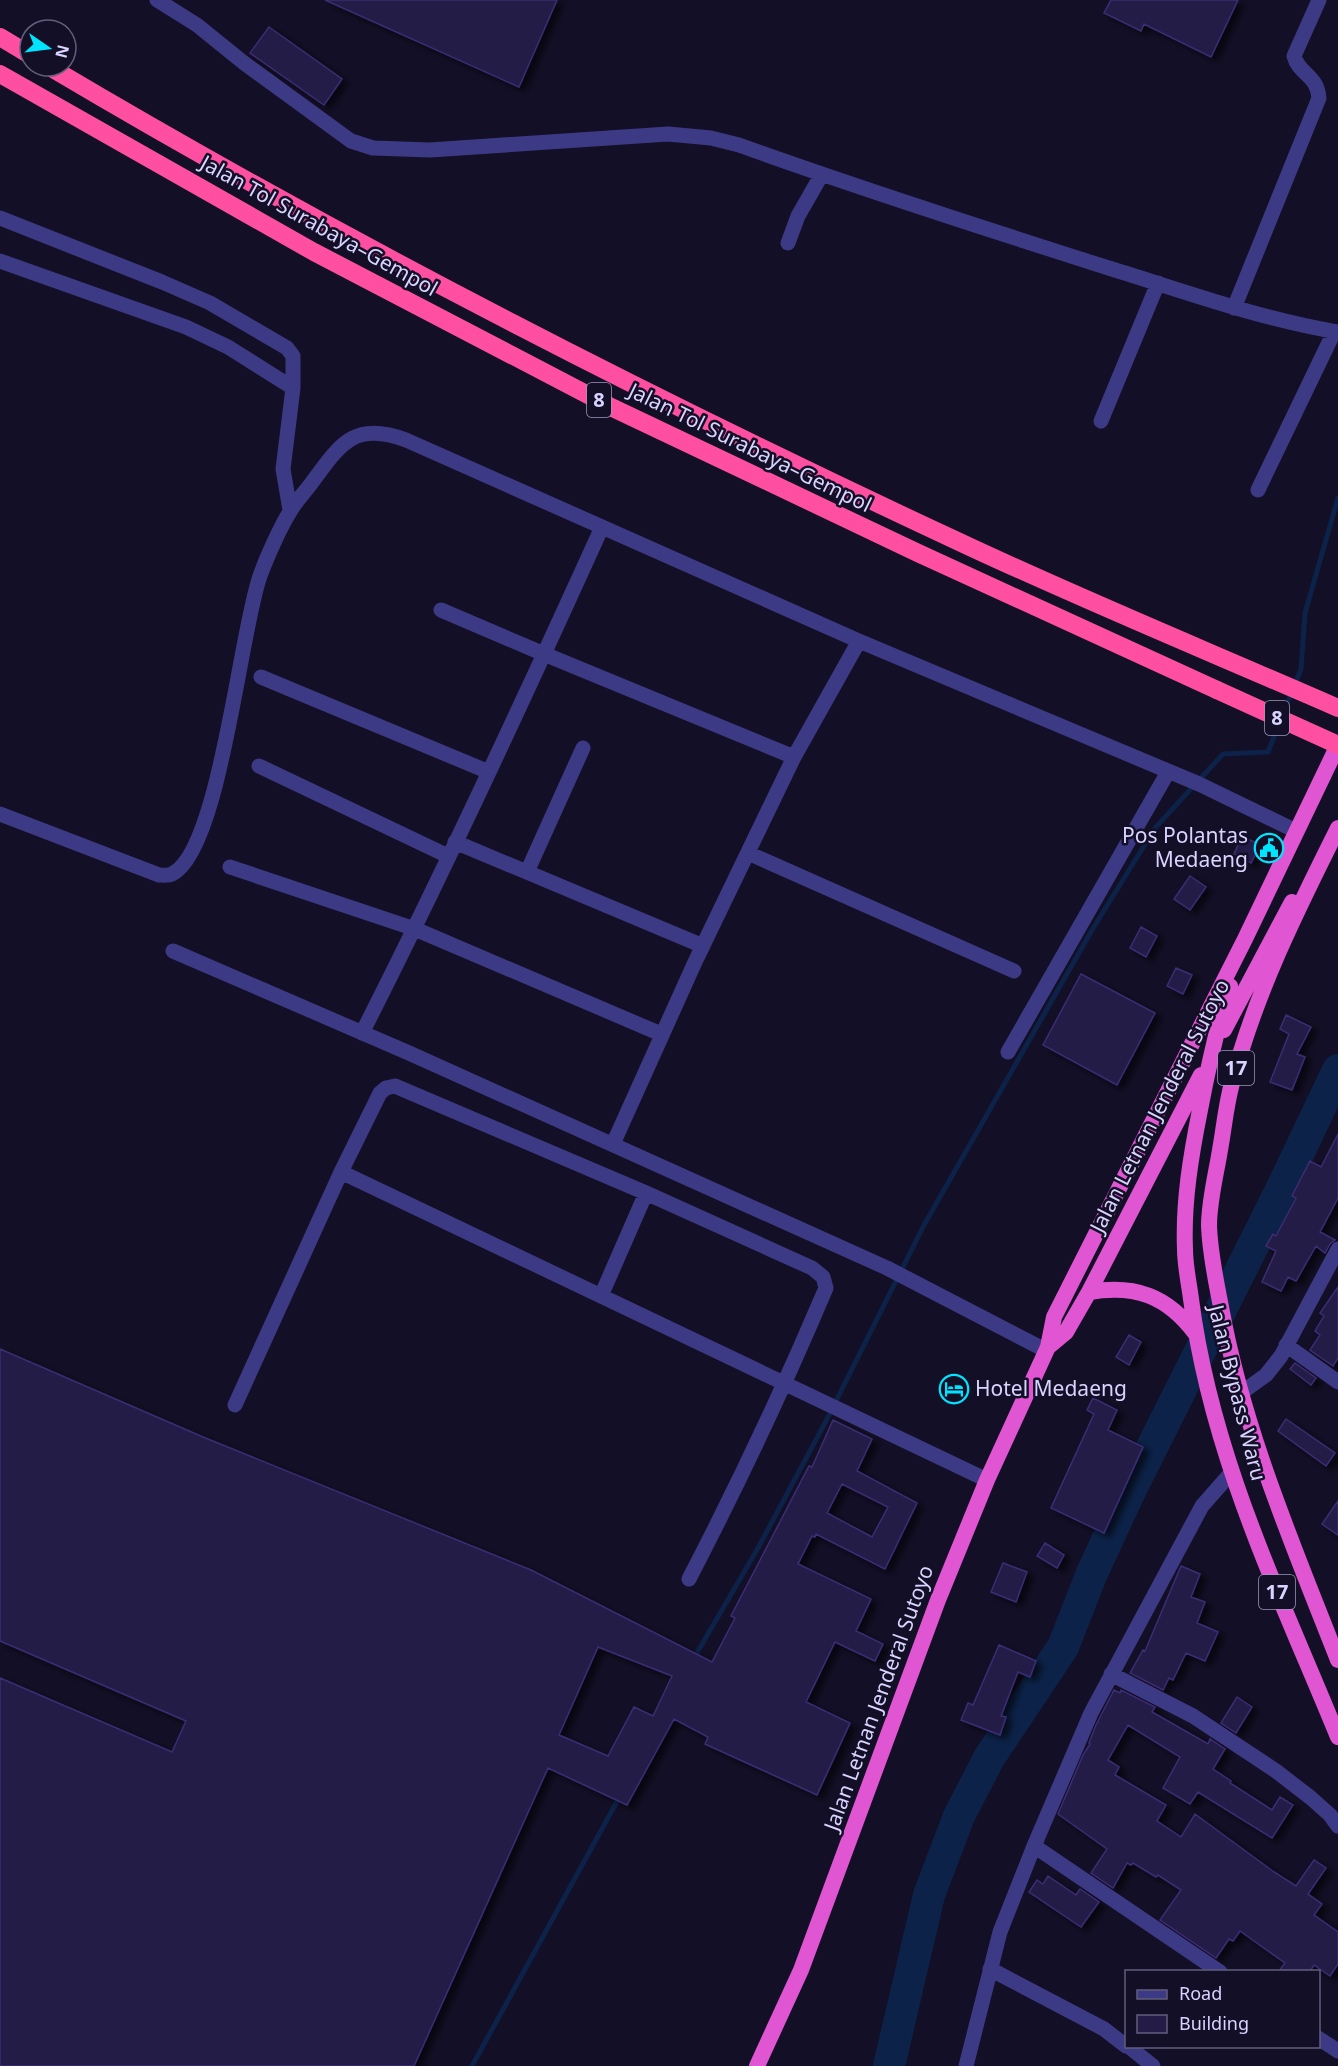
<svg xmlns="http://www.w3.org/2000/svg" width="1338" height="2066" font-family="'Noto Sans',sans-serif">
	<style>
		.lines { fill: none; stroke-linecap: round; stroke-linejoin: round }
		.stream { stroke: #0c2248; stroke-width: 5 }
		.river { stroke: #0c2248; stroke-width: 32 }
		.building { fill: #241b47; stroke: #3b2d73; stroke-width: 1.5; fill-rule: evenodd; filter: url(#shadow) }
		.minor { stroke: #3d3a85; stroke-width: 15 }
		.trunk { stroke: #e055d1; stroke-width: 16 }
		.motorway { stroke: #ff4fa3; stroke-width: 18 }
		.motorway-bridge { stroke: #ff4fa3; stroke-width: 18 }
		.labels { text-anchor: middle; stroke-width: 5; stroke-linejoin: round; paint-order: stroke }
		.shield { fill: #130f26; stroke: #9e99be; stroke-width: 1.5 }
		.shield-label { font-size: 20px; font-weight: bold; fill: #d9d4ff }
		.street-label { font-size: 21px; fill: #d9d4ff; stroke: #130f26 }
		.poi-label { font-size: 21px; fill: #d9d4ff; stroke: #130f26; text-anchor: end }
	</style>
	<defs>
		<filter id="shadow"><feDropShadow dx="6" dy="4" stdDeviation="3" flood-color="#0009"/></filter>
	</defs>
	<rect width="100%" height="100%" fill="#130f26"/>
	<g class="lines">
		<path class="stream" d="M 694,1658 L 758,1548 L 826,1421 L 924,1225 L 1092,930 L 1155,828 L 1223,754 L 1268,752 L 1301,669 L 1305,613 L 1338,498
			M 472,2066 L 620,1796"/>
		<path class="river" d="M 889,2066 L 929,1895 L 959,1816 L 989,1758 L 1063,1647 L 1092,1573 L 1131,1489 L 1281,1190 L 1338,1070"/>
	</g>
	<path class="building" d="M 325,0 L 557,0 L 519,87 Z
		M 1111,0 L 1238,0 L 1211,57 L 1144,24 L 1141,31 L 1104,13 Z
		M 269,27 L 342,79 L 324,105 L 250,53 Z
		M 1242,836 L 1260,845 L 1251,863 L 1234,854 Z
		M 1190,876 L 1206,887 L 1190,910 L 1174,899 Z
		M 1141,927 L 1157,936 L 1146,957 L 1130,948 Z
		M 1176,968 L 1192,975 L 1183,994 L 1167,986 Z
		M 1081,974 L 1155,1013 L 1117,1085 L 1043,1045 Z
		M 1286,1015 L 1311,1027 L 1297,1054 L 1305,1057 L 1292,1090 L 1270,1082 L 1289,1034 L 1280,1029 Z
		M 1338,1134 L 1338,1198 L 1320,1232 L 1335,1240 L 1330,1244 L 1325,1253 L 1316,1246 L 1296,1281 L 1288,1277 L 1281,1291 L 1262,1282 L 1276,1251 L 1266,1246 L 1273,1234 L 1276,1236 L 1296,1198 L 1292,1196 L 1310,1161 L 1321,1167 Z
		M 1338,1287 L 1338,1358 L 1333,1366 L 1310,1350 L 1320,1335 L 1315,1331 L 1324,1316 L 1320,1313 Z
		M 1129,1335 L 1141,1342 L 1129,1365 L 1116,1357 Z
		M 0,1349 L 203,1437 L 531,1570 L 712,1662 L 735,1618 L 731,1616 L 809,1466 L 812,1467 L 833,1420 L 872,1439 L 857,1471 L 917,1503 L 885,1569 L 816,1534 L 815,1537 L 812,1536 L 798,1564 L 871,1599 L 856,1631 L 883,1644 L 875,1661 L 835,1642 L 806,1702 L 850,1723 L 817,1795 L 705,1744 L 708,1737 L 674,1719 L 627,1805 L 548,1768 L 414,2066 L 0,2066 L 0,1678 L 172,1752 L 186,1721 L 0,1641 ZM 842,1484 L 888,1507 L 872,1537 L 827,1513 ZM 598,1647 L 672,1676 L 653,1716 L 634,1707 L 608,1756 L 559,1735 Z
		M 1295,1363 L 1316,1378 L 1311,1385 L 1290,1369 Z
		M 1093,1398 L 1117,1410 L 1108,1430 L 1143,1447 L 1104,1533 L 1051,1508 L 1094,1414 L 1087,1410 Z
		M 1286,1419 L 1335,1453 L 1326,1466 L 1278,1431 Z
		M 1338,1501 L 1338,1535 L 1322,1524 Z
		M 1045,1543 L 1064,1555 L 1057,1568 L 1037,1556 Z
		M 1003,1563 L 1027,1572 L 1016,1602 L 991,1592 Z
		M 1181,1566 L 1200,1574 L 1191,1597 L 1205,1602 L 1197,1623 L 1218,1632 L 1205,1661 L 1186,1653 L 1173,1680 L 1169,1678 L 1163,1690 L 1130,1673 L 1143,1650 L 1145,1651 Z
		M 999,1645 L 1036,1661 L 1030,1677 L 1018,1672 L 1001,1716 L 1006,1717 L 1000,1735 L 961,1720 L 968,1703 L 973,1705 Z
		M 1114,1690 L 1120,1693 L 1121,1690 L 1155,1707 L 1152,1712 L 1208,1744 L 1210,1739 L 1225,1749 L 1213,1769 L 1231,1781 L 1230,1783 L 1272,1810 L 1280,1797 L 1293,1805 L 1272,1838 L 1198,1792 L 1190,1804 L 1163,1788 L 1180,1757 L 1128,1725 L 1108,1760 L 1119,1767 L 1115,1775 L 1166,1805 L 1157,1821 L 1181,1837 L 1195,1814 L 1274,1872 L 1296,1886 L 1314,1860 L 1326,1868 L 1308,1894 L 1322,1904 L 1314,1915 L 1338,1932 L 1338,1964 L 1330,1976 L 1314,1965 L 1310,1971 L 1279,1971 L 1285,1963 L 1240,1931 L 1233,1941 L 1229,1939 L 1216,1958 L 1160,1920 L 1181,1890 L 1158,1875 L 1156,1877 L 1133,1863 L 1131,1865 L 1127,1863 L 1113,1888 L 1091,1873 L 1107,1849 L 1058,1814 L 1083,1755 L 1090,1744 L 1089,1743 L 1096,1725 Z
		M 1237,1697 L 1252,1707 L 1236,1733 L 1221,1723 Z
		M 1048,1876 L 1076,1895 L 1080,1889 L 1099,1902 L 1081,1927 L 1029,1892 L 1037,1880 L 1043,1884 Z"/>
	<g class="lines">
		<path class="minor" d="M 157,0 L 197,25 L 244,63 L 351,141 L 373,148 L 430,150 L 668,134 L 711,138 L 739,145 C 864,190 989,230 1115,270 C 1189,293 1261,319 1338,332
			M 0,218 L 162,282 L 210,303 L 287,348 L 293,356 L 293,388 L 283,469 L 290,510
			M 788,243 L 798,216 L 822,174
			M 0,261 L 186,327 L 228,347 L 293,388
			M 1234,308 L 1319,98 C 1317,74 1299,75 1294,56 L 1319,0
			M 1101,421 L 1158,283
			M 1258,490 L 1334,332
			M 441,610 L 544,654 L 794,757
			M 261,677 L 489,772
			M 259,766 L 448,856
			M 0,814 L 159,875 C 163,875 168,876 172,874 C 220,851 240,631 260,576 C 266,559 281,525 291,510 C 297,500 306,491 313,481 C 341,443 355,421 406,440 L 859,641 L 1199,784 L 1296,831
			M 455,842 L 703,946
			M 748,853 L 1014,971
			M 230,867 L 415,929 L 661,1034
			M 527,872 L 583,748
			M 173,951 L 409,1053 L 887,1268 L 1045,1350
			M 362,1033 C 447,866 525,697 602,527
			M 1008,1052 L 1168,772
			M 613,1144 L 695,962 L 794,757 L 859,641
			M 341,1172 L 987,1480
			M 601,1296 L 646,1193
			M 1286,1345 L 1338,1382
			M 1241,1393 L 1266,1375 L 1281,1356 L 1338,1249
			M 235,1405 L 341,1172 L 380,1093 L 386,1088 L 395,1086 L 646,1193 L 812,1268 L 823,1277 L 826,1288 C 784,1387 739,1483 689,1579
			M 1111,1674 L 1193,1716 L 1276,1771 L 1311,1798 L 1330,1815 L 1338,1826
			M 1034,1846 L 1220,1972
			M 990,1969 L 1104,2029 L 1126,2046
			M 1318,2038 L 1338,2051
			M 1128,2046 L 1153,2066
			M 966,2066 L 1000,1932 L 1034,1846 L 1091,1713 L 1202,1506 L 1231,1473"/>
		<path class="trunk" d="M 1338,828 C 1297,910 1255,994 1232,1083 C 1226,1105 1224,1128 1220,1150 C 1216,1175 1209,1201 1209,1226 C 1210,1254 1216,1281 1221,1307 C 1243,1429 1293,1545 1338,1660
			M 1230,986 C 1217,1026 1208,1068 1200,1110 C 1191,1155 1183,1202 1185,1249 C 1185,1266 1189,1283 1191,1299 C 1211,1455 1279,1593 1338,1737
			M 1224,1030 L 1292,902
			M 1089,1292 C 1135,1284 1167,1296 1195,1333
			M 1048,1347 L 1066,1332 L 1089,1292 L 1201,1075
			M 757,2066 L 801,1970 L 938,1600 L 987,1480 L 1048,1347 L 1054,1317 L 1245,939 L 1338,745"/>
		<path class="motorway" d="M 0,37 L 30,55
			M 48,66 C 341,240 644,395 953,539 C 1080,599 1210,652 1338,708
			M 0,74 L 314,252 L 613,408 L 918,553 L 1217,690"/>
		<path class="motorway-bridge" d="M 1217,690 L 1338,745"/>
	</g>
	<defs>
		<g id="civic-ring" transform="scale(1.5)"><circle r="9.5" fill="#130f26" stroke="#00e5ff" stroke-width="1.5"/><path d="M-.6-6.5H3V-4.5H.6V-3L4-1V1h2V6H-6V1h2V-1L-.6-3ZM-1.2 2.5V6h2.4V2.5Z" fill="#00e5ff"/></g>
		<g id="hotel-ring" transform="scale(1.5)"><circle r="9.5" fill="#130f26" stroke="#00e5ff" stroke-width="1.5"/><path d="M-6-4.5h1.5V1H6V5H4.5V3h-9V5H-6ZM-4 0a1.8 1.8 0 1 1 3.6 0ZM.5 0V-2.5h3Q6-2.5 6 0Z" fill="#00e5ff"/></g>
	</defs>
	<g fill-rule="evenodd">
		<use href="#civic-ring" x="1269" y="848"/>
		<use href="#hotel-ring" x="954" y="1389"/>
	</g>
	<g class="labels">
		<g class="shield">
			<rect x="587" y="383" width="24" height="34" rx="4.5"/>
			<rect x="1265" y="701" width="24" height="34" rx="4.5"/>
			<rect x="1218" y="1051" width="36" height="34" rx="4.5"/>
			<rect x="1259" y="1575" width="36" height="34" rx="4.5"/>
		</g>
		<g class="shield-label">
			<text x="599" y="407">8</text>
			<text x="1277" y="725">8</text>
			<text x="1236" y="1075">17</text>
			<text x="1277" y="1599">17</text>
		</g>
		<g class="street-label">
			<text transform="translate(319 226) rotate(29)" y="7">Jalan Tol Surabaya–Gempol</text>
			<text transform="translate(750 448) rotate(26)" y="7">Jalan Tol Surabaya–Gempol</text>
			<text transform="translate(1160 1106) rotate(-63)" y="7">Jalan Letnan Jenderal Sutoyo</text>
			<text transform="translate(1237 1393) rotate(76)" y="7">Jalan Bypass Waru</text>
			<text transform="translate(879 1698) rotate(-70)" y="7">Jalan Letnan Jenderal Sutoyo</text>
		</g>
		<g class="poi-label">
			<text x="1248" y="843">Pos Polantas<tspan x="1248" dy="24">Medaeng</tspan></text>
			<text x="975" y="1396" text-anchor="start">Hotel Medaeng</text>
		</g>
	</g>
	<rect x="1125" y="1970" width="195" height="78" fill="#130f26" stroke="#625e7d" stroke-width="1.5"/>
	<rect x="1137" y="1990" width="30" height="9" fill="#3d3a85" stroke="#625e7d" stroke-width="1.5"/>
	<text x="1179" y="2000" font-size="18" fill="#d9d4ff">Road</text>
	<rect x="1137" y="2015" width="30" height="18" fill="#241b47" stroke="#625e7d" stroke-width="1.5"/>
	<text x="1179" y="2030" font-size="18" fill="#d9d4ff">Building</text>
	<g transform="translate(48 48) rotate(104)"><circle r="28" fill="#130f26" stroke="#625e7d" stroke-width="1.5"/>
	<path d="M0-4.5L10 22L0 15L-10 22Z" fill="#00e5ff"/>
	<text y="-9" font-size="16" font-weight="bold" text-anchor="middle" fill="#d9d4ff">N</text>
	</g>
</svg>
